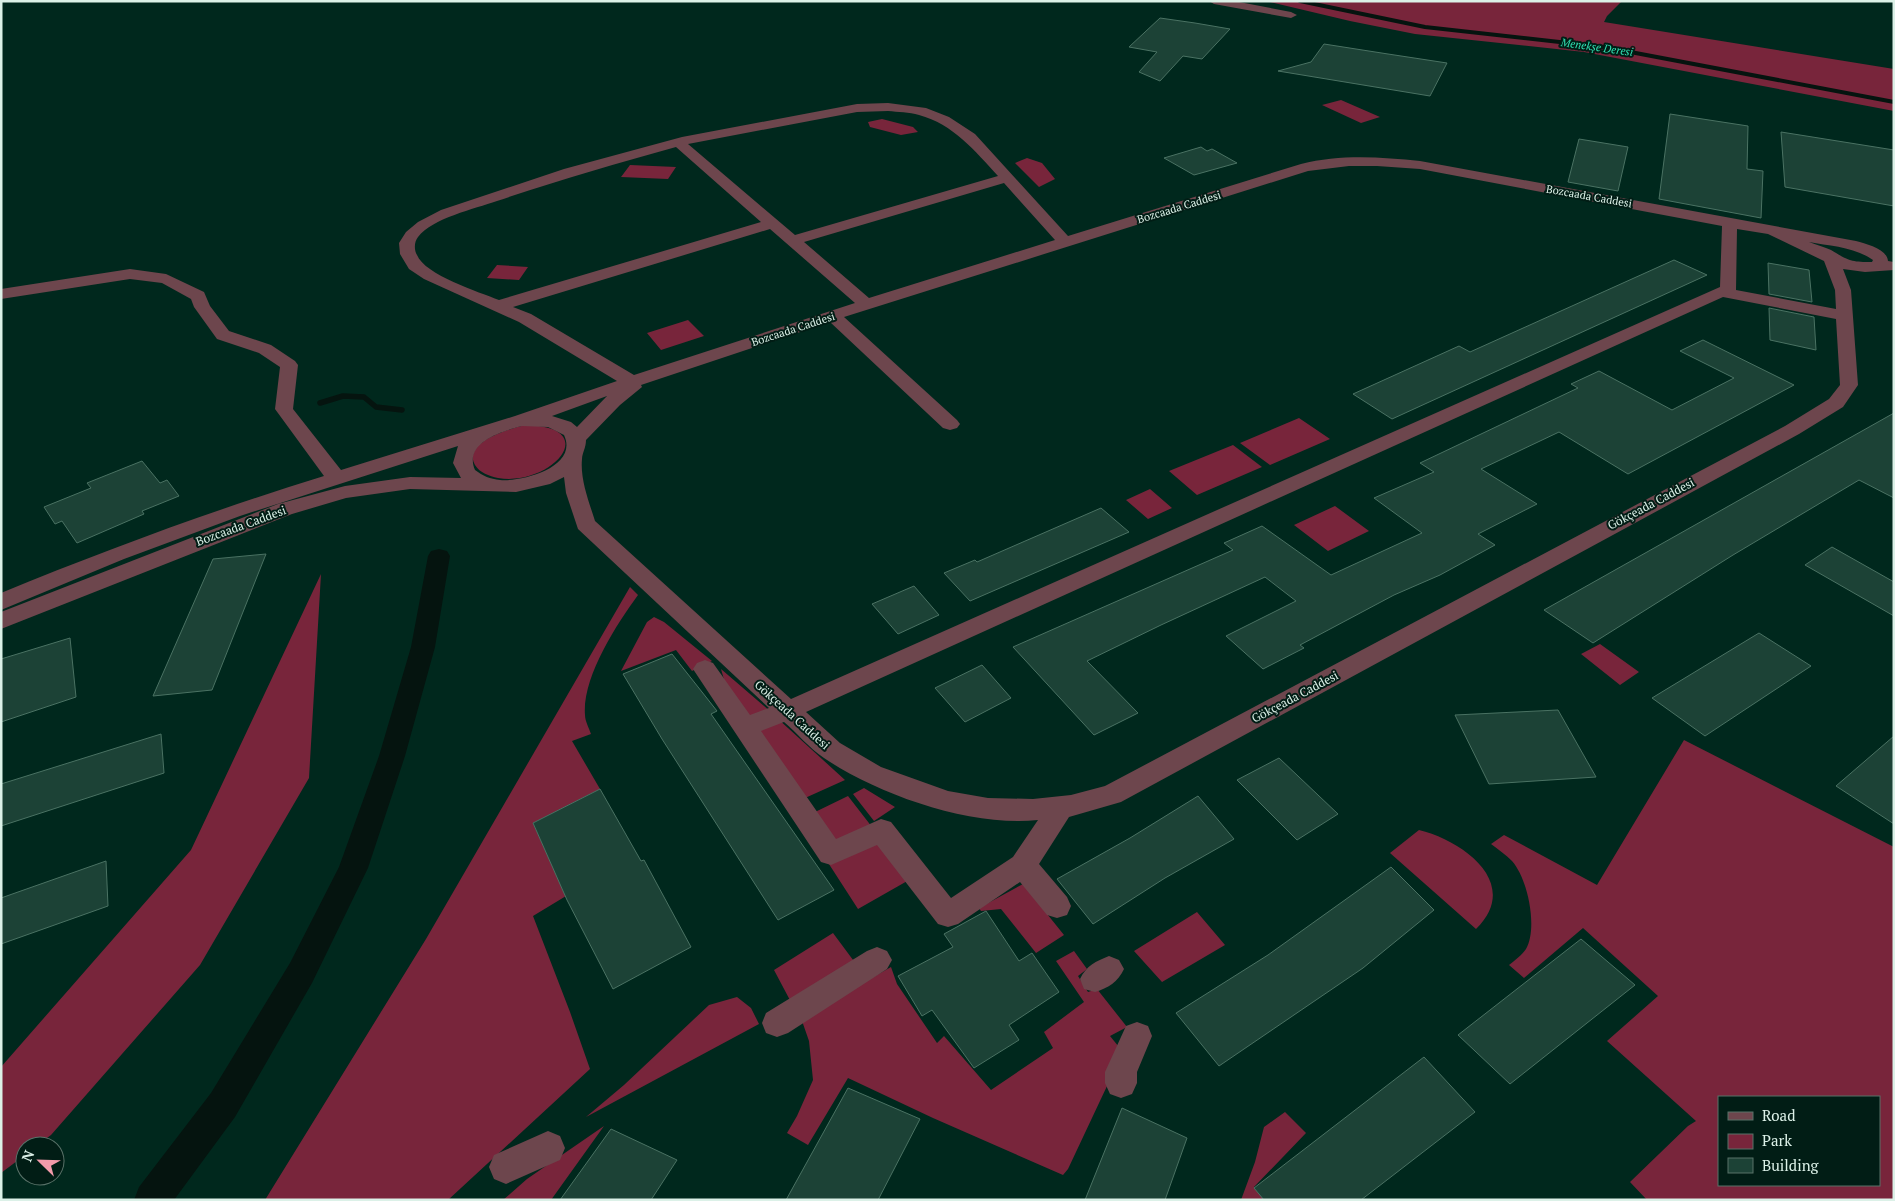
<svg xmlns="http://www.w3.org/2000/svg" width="1895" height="1201" font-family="'PT Serif',serif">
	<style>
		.green { fill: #78253b; fill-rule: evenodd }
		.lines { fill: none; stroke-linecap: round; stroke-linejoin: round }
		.stream-far1 { stroke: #05140f; stroke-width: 4 }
		.stream { stroke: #05140f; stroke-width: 5.5 }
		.canal { fill: #05140f; fill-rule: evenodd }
		.building { fill: #1c4236; stroke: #4a7263 }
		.minor { fill: #6d464d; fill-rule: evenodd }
		.labels { text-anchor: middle; stroke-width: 4; stroke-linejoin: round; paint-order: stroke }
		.far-water-label { font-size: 11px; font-style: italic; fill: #31e0b2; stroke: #011d15 }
		.far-street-label { font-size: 11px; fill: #dcf1e8; stroke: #011d15 }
		.street-label { font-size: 12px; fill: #dcf1e8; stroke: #011d15 }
	</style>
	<rect width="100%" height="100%" fill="#00281d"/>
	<path class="green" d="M 1266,1 L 1622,1 L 1607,16 L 1604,22 L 1894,69 L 1894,111 L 1584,52 L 1415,34 L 1350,21 Z
		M 1341,100 L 1380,117 L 1361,123 L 1322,105 Z
		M 882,119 L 913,127 L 918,132 L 901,135 L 870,127 L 868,122 Z
		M 1027,158 L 1042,163 L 1055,179 L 1039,187 L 1015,163 Z
		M 630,165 L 676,167 L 668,179 L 621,177 Z
		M 497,265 L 528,267 L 519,280 L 487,278 Z
		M 688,320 L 704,336 L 661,350 L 647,333 Z
		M 1299,418 L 1330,439 L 1270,465 L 1240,443 Z
		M 526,425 C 604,427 551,487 498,478 C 489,476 480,473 475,465 C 462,442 511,428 526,425 Z
		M 1233,445 L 1262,467 L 1197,495 L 1169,471 Z
		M 1150,489 L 1172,508 L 1148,519 L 1126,500 Z
		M 1335,506 L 1369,531 L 1328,551 L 1294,525 Z
		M 321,574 L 309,778 L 200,965 L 51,1135 L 36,1146 L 25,1146 L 25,1155 L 1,1173 L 1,1067 L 191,850 Z
		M 630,587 L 638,595 C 616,625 582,678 585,715 C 585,721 589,728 591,734 L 572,741 L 600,789 L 533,823 L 566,896 L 533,916 L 570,1012 L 590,1069 L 448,1200 L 265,1200 L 426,939 Z
		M 654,617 L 664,622 L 712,661 L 692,671 L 676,650 L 621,671 L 647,622 Z
		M 1600,644 L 1639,672 L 1620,685 L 1581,654 Z
		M 721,669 L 771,712 L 749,722 L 727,690 Z
		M 777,718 L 845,780 L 805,798 L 755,729 Z
		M 1684,740 L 1894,847 L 1894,1200 L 1647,1200 L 1630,1182 L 1688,1126 L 1696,1121 L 1607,1041 L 1658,996 L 1583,928 L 1524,978 L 1509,965 C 1514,961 1522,955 1526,949 C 1538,928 1528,879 1512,861 C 1506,855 1498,849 1491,844 L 1504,835 L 1597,885 ZM 1879,1097 L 1879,1185 L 1719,1185 L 1719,1097 Z
		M 864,788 L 895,807 L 874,821 L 853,794 Z
		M 848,796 L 872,827 L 835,846 L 813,813 Z
		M 1419,830 C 1464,841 1522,884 1476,929 L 1390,853 Z
		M 877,837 L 909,880 L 858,909 L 827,861 Z
		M 1023,884 L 1064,935 L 1036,953 L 1001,909 L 981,911 L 979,908 Z
		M 1197,912 L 1225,945 L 1162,982 L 1134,951 Z
		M 833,933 L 859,968 L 792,1004 L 774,970 Z
		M 1074,951 L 1087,969 L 1078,976 L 1088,992 L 1097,989 L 1127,1027 L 1110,1036 L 1123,1052 L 1068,1169 L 1063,1175 L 933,1118 L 848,1078 L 808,1145 L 787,1133 L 797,1116 L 813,1080 L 809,1041 L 801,1018 L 891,967 L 897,984 L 937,1043 L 944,1036 L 991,1090 L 1053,1048 L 1044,1032 L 1084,1002 L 1056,961 Z
		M 737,997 L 751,1008 L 759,1024 L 586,1117 L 624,1085 L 709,1005 Z
		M 1285,1112 L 1306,1133 L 1254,1187 L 1264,1200 L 1241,1200 L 1255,1162 L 1264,1127 Z
		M 604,1126 L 551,1200 L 503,1200 L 527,1179 Z"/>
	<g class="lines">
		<path class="stream-far1" d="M 1300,1 L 1425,27 L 1604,47 L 1894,102"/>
		<path class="stream" d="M 320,403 L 343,396 L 364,397 L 376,407 L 402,410"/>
		<path class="canal" d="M 439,549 L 447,551 L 450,556 L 435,647 L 405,756 L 368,868 L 312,983 L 235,1117 L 174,1200 L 134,1200 L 139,1187 L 211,1093 L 290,963 L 339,867 L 379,756 L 411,647 L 428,556 L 431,551 Z"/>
	</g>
	<path class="building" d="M 1160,18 L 1195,23 L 1230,29 L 1202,59 L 1183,56 L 1160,81 L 1139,72 L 1157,52 L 1129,47 Z
		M 1324,44 L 1388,54 L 1447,63 L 1430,96 L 1278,71 L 1311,62 Z
		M 1670,114 L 1748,126 L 1747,169 L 1763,171 L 1761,218 L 1659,199 Z
		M 1781,132 L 1894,150 L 1894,206 L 1785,187 Z
		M 1579,139 L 1628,147 L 1618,191 L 1568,182 Z
		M 1201,147 L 1207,151 L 1212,149 L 1237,163 L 1194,175 L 1164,158 Z
		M 1674,260 L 1707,275 L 1392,419 L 1353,394 L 1459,346 L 1470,352 Z
		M 1768,263 L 1809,270 L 1812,302 L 1769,294 Z
		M 1769,308 L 1814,317 L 1816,350 L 1770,340 Z
		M 1703,340 L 1794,385 L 1628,474 L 1559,432 L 1481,469 L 1537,504 L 1478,534 L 1495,545 L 1440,575 L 1394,595 L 1300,645 L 1304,648 L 1263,669 L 1226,636 L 1296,601 L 1265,577 L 1161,625 L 1087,661 L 1138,713 L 1094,735 L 1013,647 L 1233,550 L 1224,543 L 1262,526 L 1331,575 L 1422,533 L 1374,498 L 1434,472 L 1420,463 L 1578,388 L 1571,384 L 1599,371 L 1672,410 L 1734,378 L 1680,351 Z
		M 1894,413 L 1894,498 L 1859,480 L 1733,555 L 1593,643 L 1544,610 Z
		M 142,461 L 160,483 L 167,480 L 179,496 L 142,511 L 144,514 L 77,543 L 62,521 L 55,524 L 44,507 L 91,488 L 87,483 Z
		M 1101,508 L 1129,532 L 970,601 L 944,573 L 975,560 L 977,562 Z
		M 1832,547 L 1894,582 L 1894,616 L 1805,565 Z
		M 266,554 L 212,690 L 153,696 L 213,559 Z
		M 914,586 L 939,615 L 898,634 L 872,604 Z
		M 1759,633 L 1811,666 L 1705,736 L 1652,698 Z
		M 70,638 L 76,697 L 1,722 L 1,659 Z
		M 672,654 L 717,711 L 711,714 L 834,890 L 778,920 L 662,739 L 623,674 Z
		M 982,665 L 1011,698 L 965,722 L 935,688 Z
		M 1558,710 L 1596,777 L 1489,784 L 1455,715 Z
		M 161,734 L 164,773 L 1,826 L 1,784 Z
		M 1894,736 L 1894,824 L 1836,786 Z
		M 1279,758 L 1338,814 L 1297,840 L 1237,780 Z
		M 600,789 L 641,861 L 644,860 L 691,947 L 613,989 L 567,900 L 533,823 Z
		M 1198,796 L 1234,839 L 1165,878 L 1093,924 L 1057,879 L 1130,838 Z
		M 106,861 L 108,906 L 1,944 L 1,898 Z
		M 1391,867 L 1434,910 L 1363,968 L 1219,1066 L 1176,1013 L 1268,955 Z
		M 986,911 L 1019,961 L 1032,953 L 1059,992 L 1009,1025 L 1019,1040 L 974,1068 L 932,1010 L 922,1016 L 898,976 L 953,947 L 944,934 Z
		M 1581,939 L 1635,985 L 1510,1084 L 1458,1035 Z
		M 1424,1057 L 1475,1112 L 1361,1200 L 1264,1200 L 1254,1188 Z
		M 848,1088 L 920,1119 L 878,1200 L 786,1200 Z
		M 1122,1108 L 1187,1138 L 1165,1200 L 1085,1200 Z
		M 611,1129 L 677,1160 L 651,1200 L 560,1200 Z"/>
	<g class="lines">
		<path class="minor" d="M 1209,1 L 1234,1 L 1291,12 L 1297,15 L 1291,18 L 1214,4 Z
			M 888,103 L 926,108 L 949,117 L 975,134 L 1068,236 L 1301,164 C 1340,154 1381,157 1420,161 L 1856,241 C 1867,244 1887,249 1888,261 L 1894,262 L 1894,270 L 1865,272 L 1843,269 L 1851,290 L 1858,385 L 1843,407 L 1799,434 L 1121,802 L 1069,817 L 1039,864 L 1067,897 L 1071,906 L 1067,915 L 1057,918 L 1047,915 L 1020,882 L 958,924 L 948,927 L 938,924 L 877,845 L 831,865 L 821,862 L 693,669 L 697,663 L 705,660 L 713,663 L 750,715 L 769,708 L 578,529 L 566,493 L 564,477 L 550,484 L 516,492 L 410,489 L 346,498 L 292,514 L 1,629 L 1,612 L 278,504 L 345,486 L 410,477 L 461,478 L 453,463 L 458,446 L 240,516 L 124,559 L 1,610 L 1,593 C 108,549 214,510 324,476 L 275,409 L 280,367 L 259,353 L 217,339 L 194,307 L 191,299 L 162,283 L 130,279 L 1,299 L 1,289 L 130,269 L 166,274 L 204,292 L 210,306 L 229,331 L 271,345 L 295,361 L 298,365 L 293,409 L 341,470 L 515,416 L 617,381 L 519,322 L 424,279 L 409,269 L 400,254 L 399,243 L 406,232 L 418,222 L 441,210 L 564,169 L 682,137 L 857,104 ZM 888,111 C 898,112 909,112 919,115 C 953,124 975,151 998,176 L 795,235 L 688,144 L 857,112 ZM 676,147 L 761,222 L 499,300 C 479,292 425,275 417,255 C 414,250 414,242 418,237 C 433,218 474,209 497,201 C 556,181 615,164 676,147 ZM 1377,166 L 1420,169 L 1722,226 L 1720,287 L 791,699 L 595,521 C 589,502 580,479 582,459 C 582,453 586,448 586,440 L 620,405 L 642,387 L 641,385 L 830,322 L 943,428 L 950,430 L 957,428 L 960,424 L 957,420 L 844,317 L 1308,171 L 1349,166 ZM 1004,183 L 1055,240 L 869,298 L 804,242 ZM 770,229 L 855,303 L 634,375 L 531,314 L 513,307 ZM 1737,229 L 1768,234 L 1824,261 L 1835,290 L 1836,309 L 1736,290 ZM 1809,242 C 1830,246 1855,247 1873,260 L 1872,262 C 1851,262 1849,261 1831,250 C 1825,247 1816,245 1809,242 ZM 1723,297 L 1836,319 L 1840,385 L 1829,399 L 1785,426 L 1105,786 L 1071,795 L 1033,799 L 988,798 L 948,791 L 881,767 L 840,743 L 806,712 ZM 607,396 L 577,427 L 571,422 L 552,416 ZM 522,426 L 548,427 L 564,435 C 579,467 522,482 500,480 C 490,479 483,476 475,470 C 463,442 503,431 522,426 ZM 784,722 C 797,733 809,748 824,758 C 879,795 970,827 1038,820 L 1013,857 L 951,898 L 891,822 L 881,819 L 836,839 L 761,731 Z
			M 877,947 L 887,951 L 892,960 L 887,969 L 788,1033 L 777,1037 L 766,1033 L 762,1023 L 766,1013 L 867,951 Z
			M 1109,956 L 1119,960 L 1124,969 C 1118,982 1108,988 1095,992 L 1084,989 L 1080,979 C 1086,966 1096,961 1109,956 Z
			M 1137,1022 L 1148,1026 L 1152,1036 L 1137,1072 L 1137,1083 L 1132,1094 L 1121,1098 L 1110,1094 L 1105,1083 L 1105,1072 L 1126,1026 Z
			M 548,1131 L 560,1136 L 565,1148 L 560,1160 L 506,1184 L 494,1179 L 489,1167 L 494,1155 Z"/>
	</g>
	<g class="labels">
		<g class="far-water-label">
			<text transform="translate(1597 47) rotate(8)" y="4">Menekşe Deresi</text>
		</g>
		<g class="far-street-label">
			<text transform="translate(1589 196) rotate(10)" y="4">Bozcaada Caddesi</text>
			<text transform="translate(1179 207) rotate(-17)" y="4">Bozcaada Caddesi</text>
			<text transform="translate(793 329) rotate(-18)" y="4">Bozcaada Caddesi</text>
		</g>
		<g class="street-label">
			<text transform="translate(1651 504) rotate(-28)" y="4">Gökçeada Caddesi</text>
			<text transform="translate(241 526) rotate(-20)" y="4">Bozcaada Caddesi</text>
			<text transform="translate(1295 697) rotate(-28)" y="4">Gökçeada Caddesi</text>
			<text transform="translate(792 715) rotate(42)" y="4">Gökçeada Caddesi</text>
		</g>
	</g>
	<rect width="1895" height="1201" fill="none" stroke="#dcf1e8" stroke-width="5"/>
	<rect x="1718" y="1096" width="162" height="90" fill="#011d15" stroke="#597269"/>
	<rect x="1728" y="1112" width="25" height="8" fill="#6d464d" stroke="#597269"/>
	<text x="1762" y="1121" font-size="15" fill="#dcf1e8">Road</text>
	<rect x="1728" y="1134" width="25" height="15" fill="#78253b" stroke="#597269"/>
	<text x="1762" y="1146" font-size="15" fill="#dcf1e8">Park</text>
	<rect x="1728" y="1158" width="25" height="15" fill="#1c4236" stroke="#597269"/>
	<text x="1762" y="1171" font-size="15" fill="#dcf1e8">Building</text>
	<g transform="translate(40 1161) rotate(293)"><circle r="24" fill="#011d15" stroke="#597269"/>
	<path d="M0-4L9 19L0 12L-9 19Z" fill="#f39aaa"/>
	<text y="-8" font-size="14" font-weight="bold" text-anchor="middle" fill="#dcf1e8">N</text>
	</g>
</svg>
